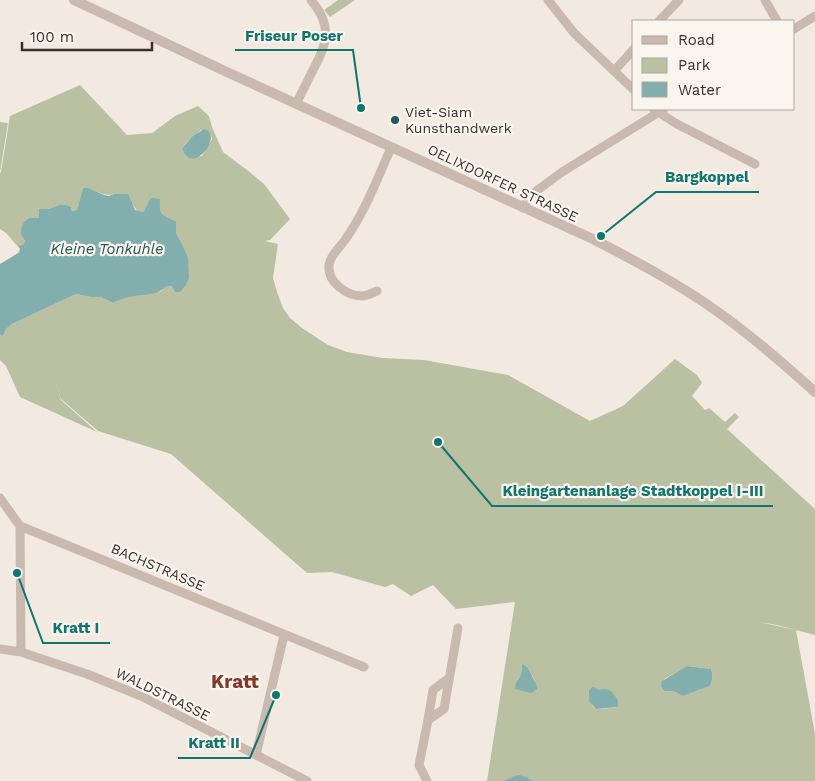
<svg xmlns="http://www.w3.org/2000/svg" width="815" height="781" font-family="'Work Sans',sans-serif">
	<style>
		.green { fill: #b9c1a2; fill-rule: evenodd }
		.water { fill: #82aead }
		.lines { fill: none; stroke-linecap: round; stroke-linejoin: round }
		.minor { stroke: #cab9ae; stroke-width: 9 }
		.tertiary { stroke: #cab9ae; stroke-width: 10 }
		.poi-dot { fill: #235958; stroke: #faf4ee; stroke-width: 2 }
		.labels { text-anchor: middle; stroke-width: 4.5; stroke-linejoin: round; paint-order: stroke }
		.poi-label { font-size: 14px; fill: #392f2c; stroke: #faf4ee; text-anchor: start }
		.street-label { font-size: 14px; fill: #392f2c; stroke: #faf4ee }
		.water-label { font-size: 15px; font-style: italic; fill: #235958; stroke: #faf4ee }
		.district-label { font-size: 19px; font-weight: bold; fill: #833929; stroke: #faf4ee }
		.leader { fill: none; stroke: #0f766e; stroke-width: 2 }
		.callout-dot { fill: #0f766e; stroke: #faf4ee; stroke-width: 2 }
		.callout-label { font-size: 15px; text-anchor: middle; font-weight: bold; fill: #0f766e; stroke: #faf4ee; stroke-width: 4.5; stroke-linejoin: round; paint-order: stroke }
	</style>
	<rect width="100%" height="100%" fill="#f2e9e1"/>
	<path class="green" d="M 338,0 L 355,0 L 330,17 L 324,10 Z
		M 80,85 L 127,135 L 152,133 L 175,116 L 198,106 L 209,116 L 212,127 L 223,152 L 247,170 L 264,184 L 290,219 L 270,240 L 265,241 L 278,244 L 273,278 L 277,292 L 283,308 L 290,318 L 302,328 L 328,345 L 347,352 L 383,358 L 424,360 L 508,375 L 590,421 L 623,406 L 675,359 L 697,375 L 702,383 L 692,396 L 705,410 L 709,408 L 725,422 L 735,413 L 739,417 L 727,429 L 815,509 L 815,635 L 777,625 L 759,622 L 796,630 L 815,734 L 815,781 L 532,781 C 519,771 513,779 500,781 C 496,781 491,781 487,781 L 515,602 L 456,609 L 433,585 L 411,596 L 393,584 L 385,587 L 332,572 L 307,573 L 171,454 L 98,431 L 61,399 L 55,379 L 61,400 L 97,432 L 20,397 L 0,420 L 20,397 L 6,366 L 0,360 L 0,334 L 3,336 L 6,329 L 12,324 L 76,294 L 90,297 L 101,297 L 113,303 L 120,299 L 127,297 L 160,292 L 165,287 L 169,286 L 173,288 L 182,244 L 176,233 L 176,221 L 163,216 L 159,209 L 147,206 L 144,211 L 142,213 C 135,211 135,206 130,202 C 125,199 119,197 114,194 C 102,198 94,187 83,189 L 77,210 L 74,211 L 71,210 L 71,207 C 59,201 58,208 47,209 C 44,209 42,209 39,209 L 39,215 L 38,218 L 29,218 C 21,228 19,229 25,241 L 21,249 L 20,252 L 2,264 L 0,264 C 6,262 18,256 20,249 L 6,233 L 0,229 L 0,173 L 1,172 L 10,116 ZM 201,130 L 211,135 L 212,139 L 210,143 L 202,156 L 196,157 L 182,148 L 186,143 ZM 688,666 L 711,669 C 713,675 713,680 710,686 L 683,696 L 673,691 L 664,691 L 661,686 L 664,679 ZM 528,668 L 535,681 L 517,680 C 521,675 522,671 528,668 ZM 593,686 L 599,690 L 609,690 L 618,700 L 618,707 C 599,709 590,715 589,690 Z
		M 0,122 L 8,123 L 0,172 Z"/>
	<path class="water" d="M 204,129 C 225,134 192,178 182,148 L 193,136 Z
		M 83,188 L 88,188 L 104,195 L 109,196 L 114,194 L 128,194 L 135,210 L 142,212 L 144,211 L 151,198 L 160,199 C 159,215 161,215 176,221 L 176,233 L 182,244 L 188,258 L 189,278 L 186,285 L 180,292 L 175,292 C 174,289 173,287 170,286 C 164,286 161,292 156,293 C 141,296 127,295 113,303 L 101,297 L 90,297 L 76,294 L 12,324 L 6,329 L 3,336 L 0,334 L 0,264 L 20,252 L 20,249 L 19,246 L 23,245 L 25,241 L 21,234 L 21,229 L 24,222 L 29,218 L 38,218 L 39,215 L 39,209 C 41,209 44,209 47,209 C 58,208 58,201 71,207 L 71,210 L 73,211 L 77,210 Z
		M 523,664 L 528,668 L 537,686 L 537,689 L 531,693 L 515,689 C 515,680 524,675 522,666 Z
		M 687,666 L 711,669 C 713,676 713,679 710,686 L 683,696 L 673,691 L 664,691 L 661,686 L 662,681 Z
		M 593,686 L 599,690 C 610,687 612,692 618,700 L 618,707 L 596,709 L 589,701 L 589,690 Z
		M 518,775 L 527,777 L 532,781 L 502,781 Z"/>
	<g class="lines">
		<path class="minor" d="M 548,0 L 574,33 L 634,90
			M 765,0 L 777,21
			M 659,21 L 679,0
			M 794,29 L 815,16
			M 614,71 L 634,49
			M 296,104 L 320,56 C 330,33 326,18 311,0
			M 654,109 L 658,112 L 677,124 L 755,164
			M 523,208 L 530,196 L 535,192 L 562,172 L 664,109
			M 377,291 C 372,293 367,296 362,296 C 347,296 327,282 329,265 C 330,256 340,247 345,240 C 365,212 377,179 391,148
			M 0,498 L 20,526 L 21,652
			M 20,526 L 364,667
			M 0,649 L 21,652 L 87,674 L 141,696 L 307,781
			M 428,720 L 433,690 L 448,679
			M 256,755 L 284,635
			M 427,781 L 419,765 L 428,720 L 444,709 L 458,628"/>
		<path class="tertiary" d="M 74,0 L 229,73 L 595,240 C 637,262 679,284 718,312 C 752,336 784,364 815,392"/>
	</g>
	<circle class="poi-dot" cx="395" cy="120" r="5"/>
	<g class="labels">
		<g class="poi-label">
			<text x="405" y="117">Viet-Siam<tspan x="405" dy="16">Kunsthandwerk</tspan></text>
		</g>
		<g class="street-label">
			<text transform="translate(503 183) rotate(25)" y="5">OELIXDORFER STRASSE</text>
			<text transform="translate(158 567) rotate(23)" y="5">BACHSTRASSE</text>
			<text transform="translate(163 694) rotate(26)" y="5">WALDSTRASSE</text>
		</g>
		<g class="water-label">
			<text x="107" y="254">Kleine Tonkuhle</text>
		</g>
		<g class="district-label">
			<text x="235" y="688">Kratt</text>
		</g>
	</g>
	<path class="leader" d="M361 108L353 50H235M601 236L656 192H759M438 442L492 506H773M17 573L43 643H110M276 695L250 758H178"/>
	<g class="callout-dot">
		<circle cx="361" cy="108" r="5"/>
		<circle cx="601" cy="236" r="5"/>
		<circle cx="438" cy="442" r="5"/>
		<circle cx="17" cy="573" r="5"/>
		<circle cx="276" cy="695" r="5"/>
	</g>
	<g class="callout-label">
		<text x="294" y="41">Friseur Poser</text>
		<text x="707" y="182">Bargkoppel</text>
		<text x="633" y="496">Kleingartenanlage Stadtkoppel I-III</text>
		<text x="76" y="633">Kratt I</text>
		<text x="214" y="748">Kratt II</text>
	</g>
	<rect x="632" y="20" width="162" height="90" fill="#faf4ee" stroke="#ada5a0"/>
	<rect x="642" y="36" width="25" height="8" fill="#cab9ae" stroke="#ada5a0"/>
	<text x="678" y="45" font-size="15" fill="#392f2c">Road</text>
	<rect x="642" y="58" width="25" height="15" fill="#b9c1a2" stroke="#ada5a0"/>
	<text x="678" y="70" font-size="15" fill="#392f2c">Park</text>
	<rect x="642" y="82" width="25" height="15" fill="#82aead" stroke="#ada5a0"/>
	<text x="678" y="95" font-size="15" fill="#392f2c">Water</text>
	<path d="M22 42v8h130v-8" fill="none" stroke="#392f2c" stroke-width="2.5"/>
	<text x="30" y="42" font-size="15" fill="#392f2c" stroke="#faf4ee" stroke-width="4" paint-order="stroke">100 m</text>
</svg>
